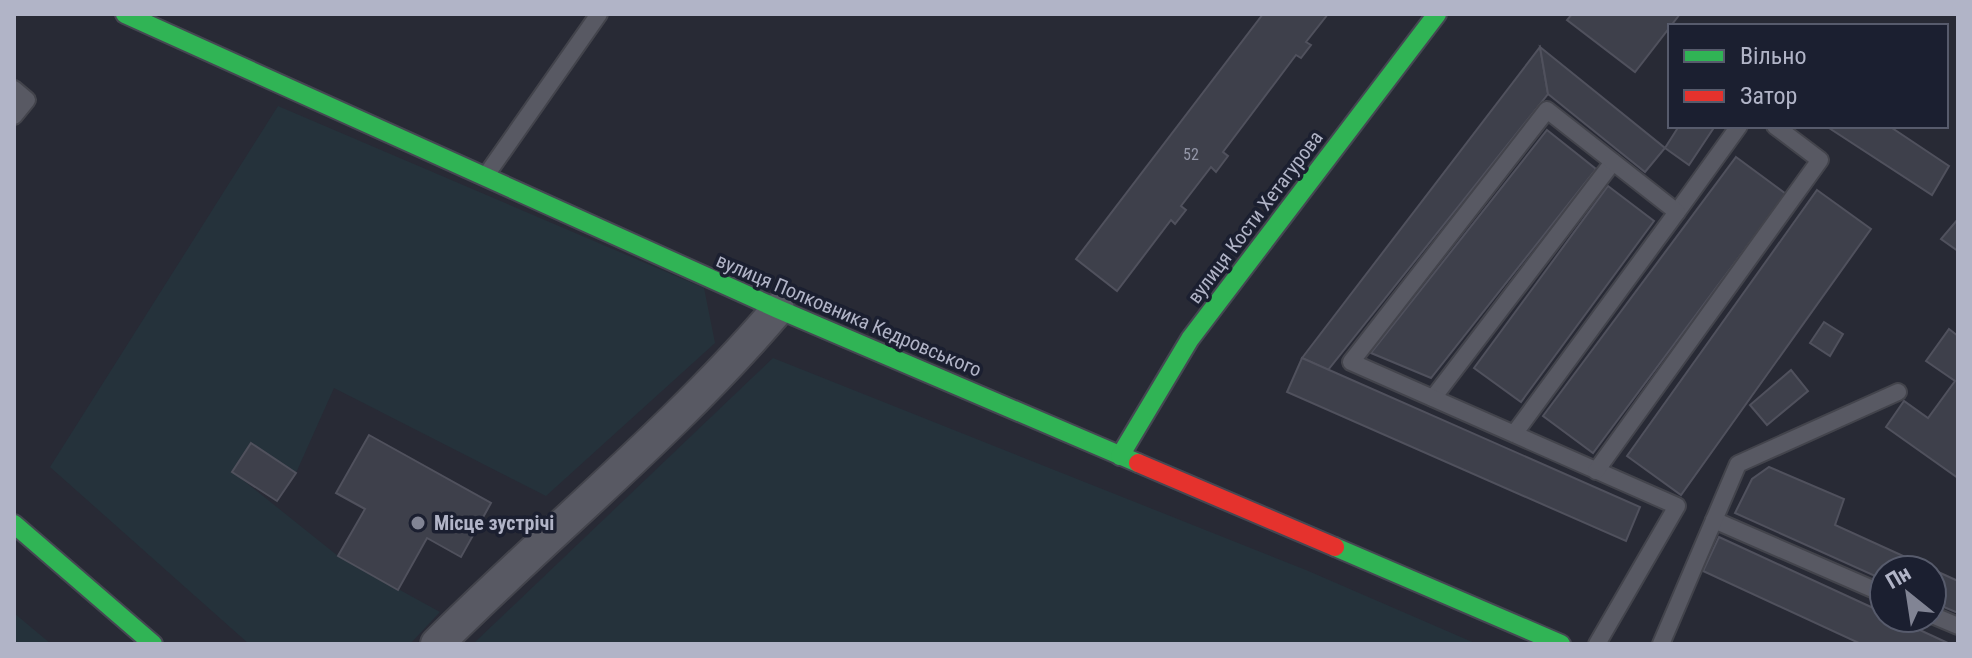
<svg xmlns="http://www.w3.org/2000/svg" width="1972" height="658" viewBox="0 0 1972 658" font-family="'Roboto Condensed',sans-serif">
	<style>
		.green { fill: #25323b }
		.building { fill: #3e404b; stroke: #50515d; stroke-width: 2 }
		.lines { fill: none; stroke-linecap: round; stroke-linejoin: round }
		.lane-casing { stroke: #43444c; stroke-width: 20 }
		.street-casing { stroke: #43444c; stroke-width: 36 }
		.fast-casing { stroke: #454752; stroke-width: 22 }
		.jam-casing { stroke: #454752; stroke-width: 22 }
		.lane { stroke: #585963; stroke-width: 16 }
		.street { stroke: #585963; stroke-width: 32 }
		.fast { stroke: #30b455; stroke-width: 18 }
		.jam { stroke: #e5322d; stroke-width: 18 }
		.poi-dot { fill: #818494; stroke: #1b1f30; stroke-width: 3 }
		.labels { text-anchor: middle; dominant-baseline: central; stroke-width: 7; stroke-linejoin: round; paint-order: stroke }
		.number-label { font-size: 16px; fill: #9497a8 }
		.street-label { font-size: 20px; fill: #b1b4c7; stroke: #1b1f30 }
		.poi-label { font-size: 20px; font-weight: bold; fill: #b1b4c7; stroke: #1b1f30; text-anchor: start }
	</style>
	<rect width="100%" height="100%" fill="#282a35"/>
	<g class="green">
		<polygon points="278,106 704,288 715,343 546,496 334,388 296,473 250,444 233,472 338,556 440,612 410,644 249,644 50,467"/>
		<polygon points="773,358 1306,570 1477,644 473,644"/>
		<polygon points="14,613 51,644 14,644"/>
	</g>
	<g class="building">
		<polygon points="1263,14 1328,14 1306,42 1311,45 1301,58 1296,55 1223,152 1228,156 1216,172 1211,167 1181,206 1186,210 1175,224 1171,220 1117,291 1076,259"/>
		<polygon points="1572,14 1680,14 1635,72 1567,20"/>
		<polygon points="1540,47 1548,94 1328,370 1302,358"/>
		<polygon points="1540,47 1665,148 1645,172 1548,94"/>
		<polygon points="1679,126 1715,126 1689,165 1665,148"/>
		<polygon points="1826,126 1889,126 1949,166 1932,195"/>
		<polygon points="1547,130 1596,169 1431,378 1371,353"/>
		<polygon points="1736,157 1786,194 1593,453 1543,416"/>
		<polygon points="1608,186 1654,221 1521,402 1474,368"/>
		<polygon points="1817,190 1871,229 1681,495 1627,456"/>
		<polygon points="1958,219 1958,251 1941,239"/>
		<polygon points="1824,322 1843,334 1830,356 1810,343"/>
		<polygon points="1949,329 1958,336 1958,478 1886,427 1904,401 1928,418 1955,381 1926,361"/>
		<polygon points="1302,358 1640,507 1626,541 1287,392"/>
		<polygon points="1791,370 1808,391 1767,425 1750,405"/>
		<polygon points="369,435 491,503 461,557 427,538 398,590 338,556 365,509 336,493"/>
		<polygon points="251,443 296,473 277,501 232,472"/>
		<polygon points="1769,467 1844,499 1835,525 1958,581 1958,613 1932,602 1932,570 1884,570 1884,580 1735,513 1752,479"/>
		<polygon points="1719,537 1884,613 1884,618 1894,618 1950,644 1861,644 1703,571"/>
	</g>
	<g class="lines">
		<defs>
			<g id="lane">
				<polyline points="14,89 27,100 14,116"/>
				<polyline points="487,174 599,14"/>
				<polyline points="1677,212 1739,126"/>
				<polyline points="1433,398 1613,162"/>
				<polyline points="1514,434 1677,212 1547,110 1351,362 1677,506 1597,644"/>
				<polyline points="1596,471 1820,160 1775,126"/>
				<polyline points="1714,520 1884,594"/>
				<polyline points="1932,615 1958,626"/>
				<polyline points="1661,644 1738,464 1898,392"/>
			</g>
			<path id="street" d="M437,644C549,532 675,430 778,309"/>
			<g id="fast">
				<polyline points="125,14 778,309 1138,463"/>
				<polyline points="1120,456 1190,339 1437,14"/>
				<polyline points="14,524 153,644"/>
				<polyline points="1335,547 1561,644"/>
			</g>
			<polyline id="jam" points="1138,463 1335,547"/>
		</defs>
		<use href="#lane" class="lane-casing"/>
		<use href="#street" class="street-casing"/>
		<use href="#fast" class="fast-casing"/>
		<use href="#jam" class="jam-casing"/>
		<use href="#lane" class="lane"/>
		<use href="#street" class="street"/>
		<use href="#fast" class="fast"/>
		<use href="#jam" class="jam"/>
	</g>
	<circle class="poi-dot" cx="418" cy="523" r="8"/>
	<g class="labels">
		<g class="number-label">
			<text x="1191" y="154">52</text>
		</g>
		<g class="street-label">
			<text transform="translate(1255 217) rotate(-53)">вулиця Кости Хетагурова</text>
			<text transform="translate(849 315) rotate(23)">вулиця Полковника Кедровського</text>
		</g>
		<g class="poi-label">
			<text x="434" y="523">Місце зустрічі</text>
		</g>
	</g>
	<rect width="1972" height="658" fill="none" stroke="#b1b4c7" stroke-width="32"/>
	<rect x="1668" y="24" width="280" height="104" fill="#1b1f30" stroke="#575b6c" stroke-width="2"/>
	<rect x="1684" y="50" width="40" height="12" fill="#30b455" stroke="#575b6c" stroke-width="2"/>
	<text x="1740" y="64" font-size="24" fill="#b1b4c7">Вільно</text>
	<rect x="1684" y="90" width="40" height="12" fill="#e5322d" stroke="#575b6c" stroke-width="2"/>
	<text x="1740" y="104" font-size="24" fill="#b1b4c7">Затор</text>
	<g transform="translate(1908 594) rotate(330)"><circle r="38" fill="#1b1f30" stroke="#575b6c" stroke-width="2"/>
	<path d="M0-6L14 30L0 20L-14 30Z" fill="#818494"/>
	<text y="-12" font-size="22" font-weight="bold" text-anchor="middle" fill="#b1b4c7">Пн</text>
	</g>
</svg>
